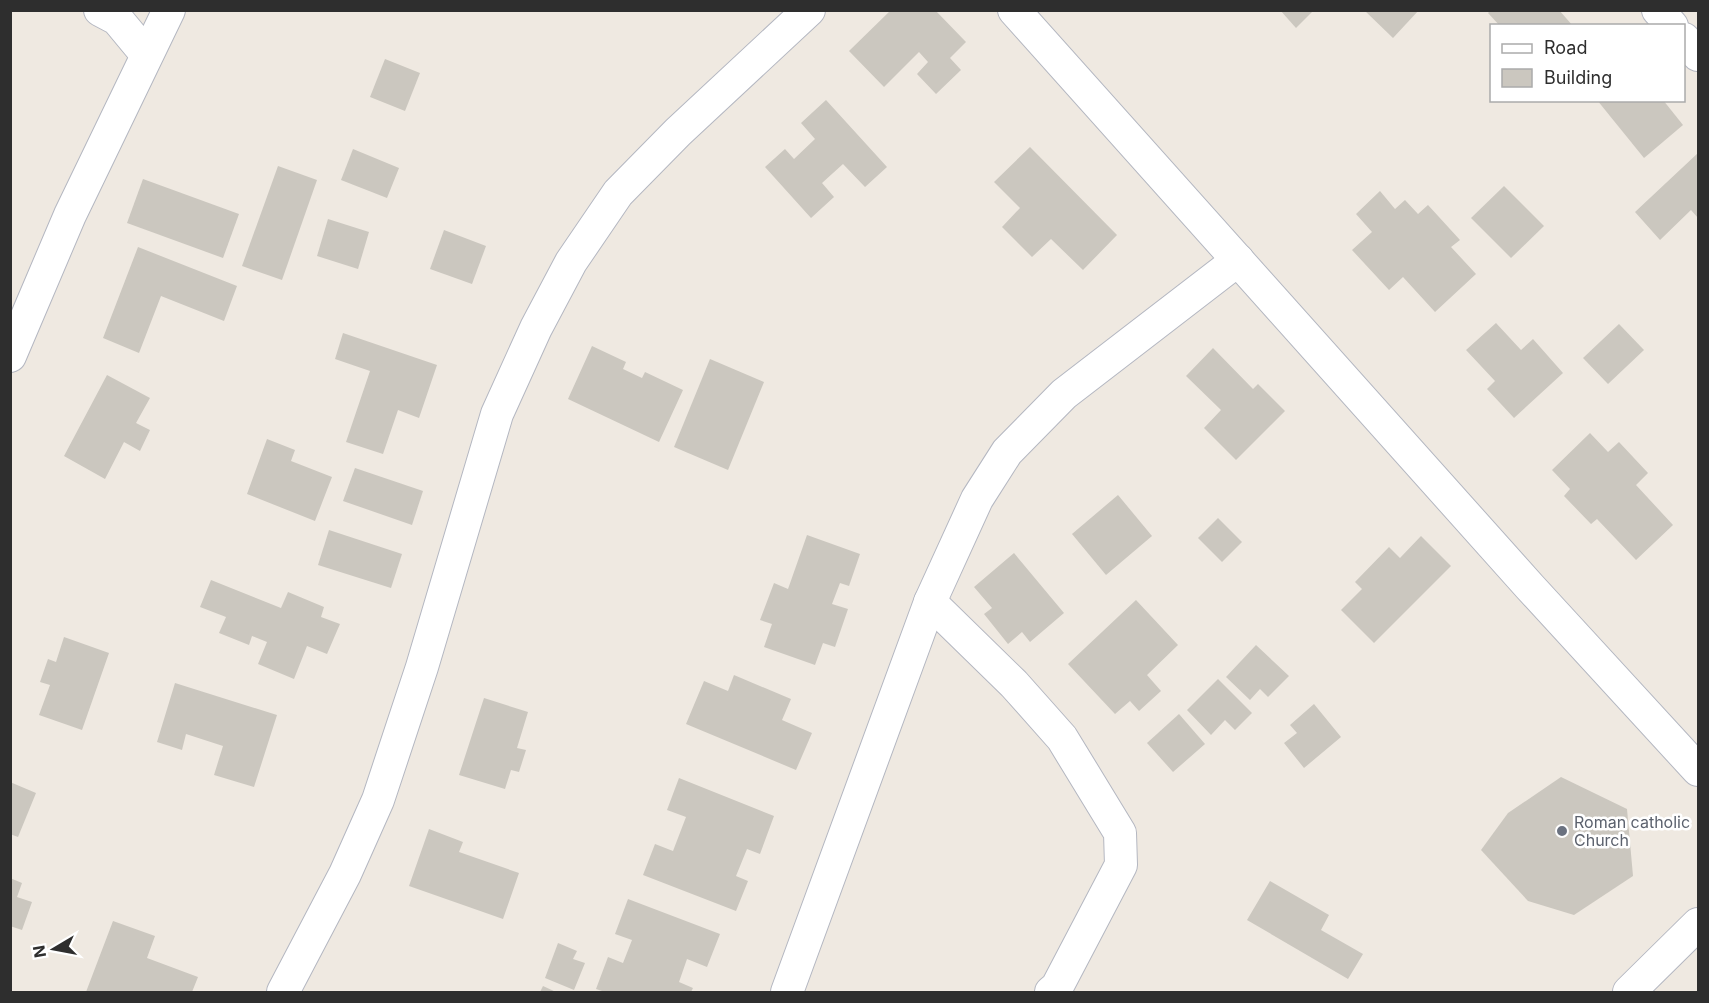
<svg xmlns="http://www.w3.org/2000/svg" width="1709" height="1003" viewBox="0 0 1709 1003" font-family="Inter,sans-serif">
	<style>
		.building { fill: #cbc7bf }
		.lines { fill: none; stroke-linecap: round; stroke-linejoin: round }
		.minor-casing { stroke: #b4b7c1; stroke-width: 34 }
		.minor { stroke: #fff; stroke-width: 32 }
		.worship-dot { fill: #6b7280; stroke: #fff; stroke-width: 2 }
		.labels { text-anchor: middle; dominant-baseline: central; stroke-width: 5; stroke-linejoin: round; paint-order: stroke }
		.worship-label { font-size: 16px; fill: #5b616d; stroke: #fff; text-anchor: start }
	</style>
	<rect width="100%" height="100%" fill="#efe9e1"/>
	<g class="building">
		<polygon points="891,10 935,10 966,42 950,58 961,70 936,94 917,74 928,62 919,52 884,87 849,51"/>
		<polygon points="1280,10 1314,10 1296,28"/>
		<polygon points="1364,10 1419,10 1393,38"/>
		<polygon points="1491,10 1559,10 1573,26 1500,26 1488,13"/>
		<polygon points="385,59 420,73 405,111 370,97"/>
		<polygon points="826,100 887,167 865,187 843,164 822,183 834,197 811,218 765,167 785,149 794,159 815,139 801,123"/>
		<polygon points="1597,100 1663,100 1683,125 1644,158"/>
		<polygon points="1030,147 1117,235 1083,270 1051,239 1032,257 1002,227 1020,208 994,182"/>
		<polygon points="353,149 399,168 387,198 341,180"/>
		<polygon points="1698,153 1698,218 1691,210 1660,240 1635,212"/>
		<polygon points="278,166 317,180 282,280 242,266"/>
		<polygon points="143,179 239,214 223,258 127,223"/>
		<polygon points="1504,186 1544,226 1511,258 1471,218"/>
		<polygon points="1380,191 1395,209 1405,200 1418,214 1428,205 1460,240 1451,247 1476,274 1435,312 1403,277 1389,290 1352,250 1372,232 1356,214"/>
		<polygon points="328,219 369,232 358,269 317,256"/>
		<polygon points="444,230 486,246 472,284 430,269"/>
		<polygon points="138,247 237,286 224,321 161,296 139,353 103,338"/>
		<polygon points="1496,323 1521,350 1533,339 1563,373 1514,418 1487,389 1495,381 1466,350"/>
		<polygon points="1619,324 1644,350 1608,384 1583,358"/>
		<polygon points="343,333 437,365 419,418 398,410 383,454 346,442 370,371 335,359"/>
		<polygon points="592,346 626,362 623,369 642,378 645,372 683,390 659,442 568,399"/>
		<polygon points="1213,348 1253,389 1258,384 1285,411 1236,460 1204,428 1221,410 1186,376"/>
		<polygon points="710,359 764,382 728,470 674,447"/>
		<polygon points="107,375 150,398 136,423 150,430 140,451 124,442 105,479 64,456"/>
		<polygon points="1590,433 1608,452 1619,442 1648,473 1636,485 1673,525 1636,560 1597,519 1591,524 1564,496 1570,489 1552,470"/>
		<polygon points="267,439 295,450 291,461 332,477 315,521 247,494"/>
		<polygon points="355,468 423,491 412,525 343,501"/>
		<polygon points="1118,495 1152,536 1106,575 1072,534"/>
		<polygon points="1218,518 1242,542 1222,562 1198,538"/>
		<polygon points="329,530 402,554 391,588 318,565"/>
		<polygon points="807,535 860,554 849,586 840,583 832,604 848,609 835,647 823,643 815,665 764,647 772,624 760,620 774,583 788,589"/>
		<polygon points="1421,536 1451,566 1374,643 1341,610 1362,589 1355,582 1389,547 1400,558"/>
		<polygon points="1014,553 1064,613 1030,642 1022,632 1008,644 984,614 992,608 974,587"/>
		<polygon points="211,580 281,608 288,592 324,607 321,617 340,624 327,654 307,646 294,679 258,664 267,642 252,636 249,645 219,633 226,617 200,607"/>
		<polygon points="1136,600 1178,645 1147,675 1161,691 1139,711 1130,701 1115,714 1068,664"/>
		<polygon points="64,637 109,653 82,730 39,715 50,685 40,682 48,659 56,662"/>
		<polygon points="1256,645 1289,676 1268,697 1260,689 1250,700 1226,677"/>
		<polygon points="734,675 791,699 782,720 812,733 796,770 686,724 704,681 728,691"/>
		<polygon points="1218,679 1252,713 1235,730 1225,720 1211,735 1187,710"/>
		<polygon points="175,683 277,715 254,787 214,775 223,746 186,734 182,750 157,742"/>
		<polygon points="484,698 528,712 517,748 526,750 519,772 511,770 505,789 459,775"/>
		<polygon points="1314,704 1341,737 1304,768 1284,743 1297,733 1290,725"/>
		<polygon points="1179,714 1205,744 1173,772 1147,743"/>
		<polygon points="1561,777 1627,809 1633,876 1574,915 1528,901 1481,850 1508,813"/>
		<polygon points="679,778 774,816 760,854 747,849 736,876 748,881 736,911 643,875 655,844 673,851 686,817 667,810"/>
		<polygon points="10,782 36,793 18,837 10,834"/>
		<polygon points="429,829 463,842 459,852 519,873 503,919 409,886"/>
		<polygon points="10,878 22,883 17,897 32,902 22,930 10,926"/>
		<polygon points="1270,881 1329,915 1321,930 1363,954 1348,979 1247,920"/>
		<polygon points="628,899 720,934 707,967 687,959 679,982 693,988 691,992 605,992 596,989 608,957 623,963 632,940 615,934"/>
		<polygon points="113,921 155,936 147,958 198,977 192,992 86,992"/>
		<polygon points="558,943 577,951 573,959 585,963 574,990 545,978"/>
		<polygon points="543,986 556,992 540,992"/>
	</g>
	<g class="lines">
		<defs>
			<g id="minor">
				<polyline points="100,10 117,19 146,54"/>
				<polyline points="1014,10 1530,587 1698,770"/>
				<polyline points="1658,10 1672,26"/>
				<polyline points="1684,39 1698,55"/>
				<polyline points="10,356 70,215 169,10"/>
				<polyline points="930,602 1014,684 1062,738 1120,833 1121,865 1057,987 1051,992"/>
				<polyline points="283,992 345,874 378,800 422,667 497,414 536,328 571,262 618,193 678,132 809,10"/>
				<polyline points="787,992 930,602 977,499 1007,452 1064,394 1238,260"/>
				<polyline points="1629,992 1698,924"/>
			</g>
		</defs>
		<use href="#minor" class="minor-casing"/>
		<use href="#minor" class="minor"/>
	</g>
	<circle class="worship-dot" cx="1562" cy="831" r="6"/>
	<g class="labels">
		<g class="worship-label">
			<text x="1574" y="822">Roman catholic<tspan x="1574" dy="18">Church</tspan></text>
		</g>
	</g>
	<rect width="1709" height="1003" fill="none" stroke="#2e2e2e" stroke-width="24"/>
	<rect x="1490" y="24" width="195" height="78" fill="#ffffff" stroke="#ababab" stroke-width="1.5"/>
	<rect x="1502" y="44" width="30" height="9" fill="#ffffff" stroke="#ababab" stroke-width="1.5"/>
	<text x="1544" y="54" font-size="18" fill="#2e2e2e">Road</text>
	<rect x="1502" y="69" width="30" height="18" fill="#cbc7bf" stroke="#ababab" stroke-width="1.5"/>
	<text x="1544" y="84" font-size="18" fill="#2e2e2e">Building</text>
	<g transform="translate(54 949) rotate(260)" stroke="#ffffff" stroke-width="4.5" paint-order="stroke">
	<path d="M0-4.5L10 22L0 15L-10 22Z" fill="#2e2e2e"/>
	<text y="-9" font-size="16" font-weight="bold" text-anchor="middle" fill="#2e2e2e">N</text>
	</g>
</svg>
